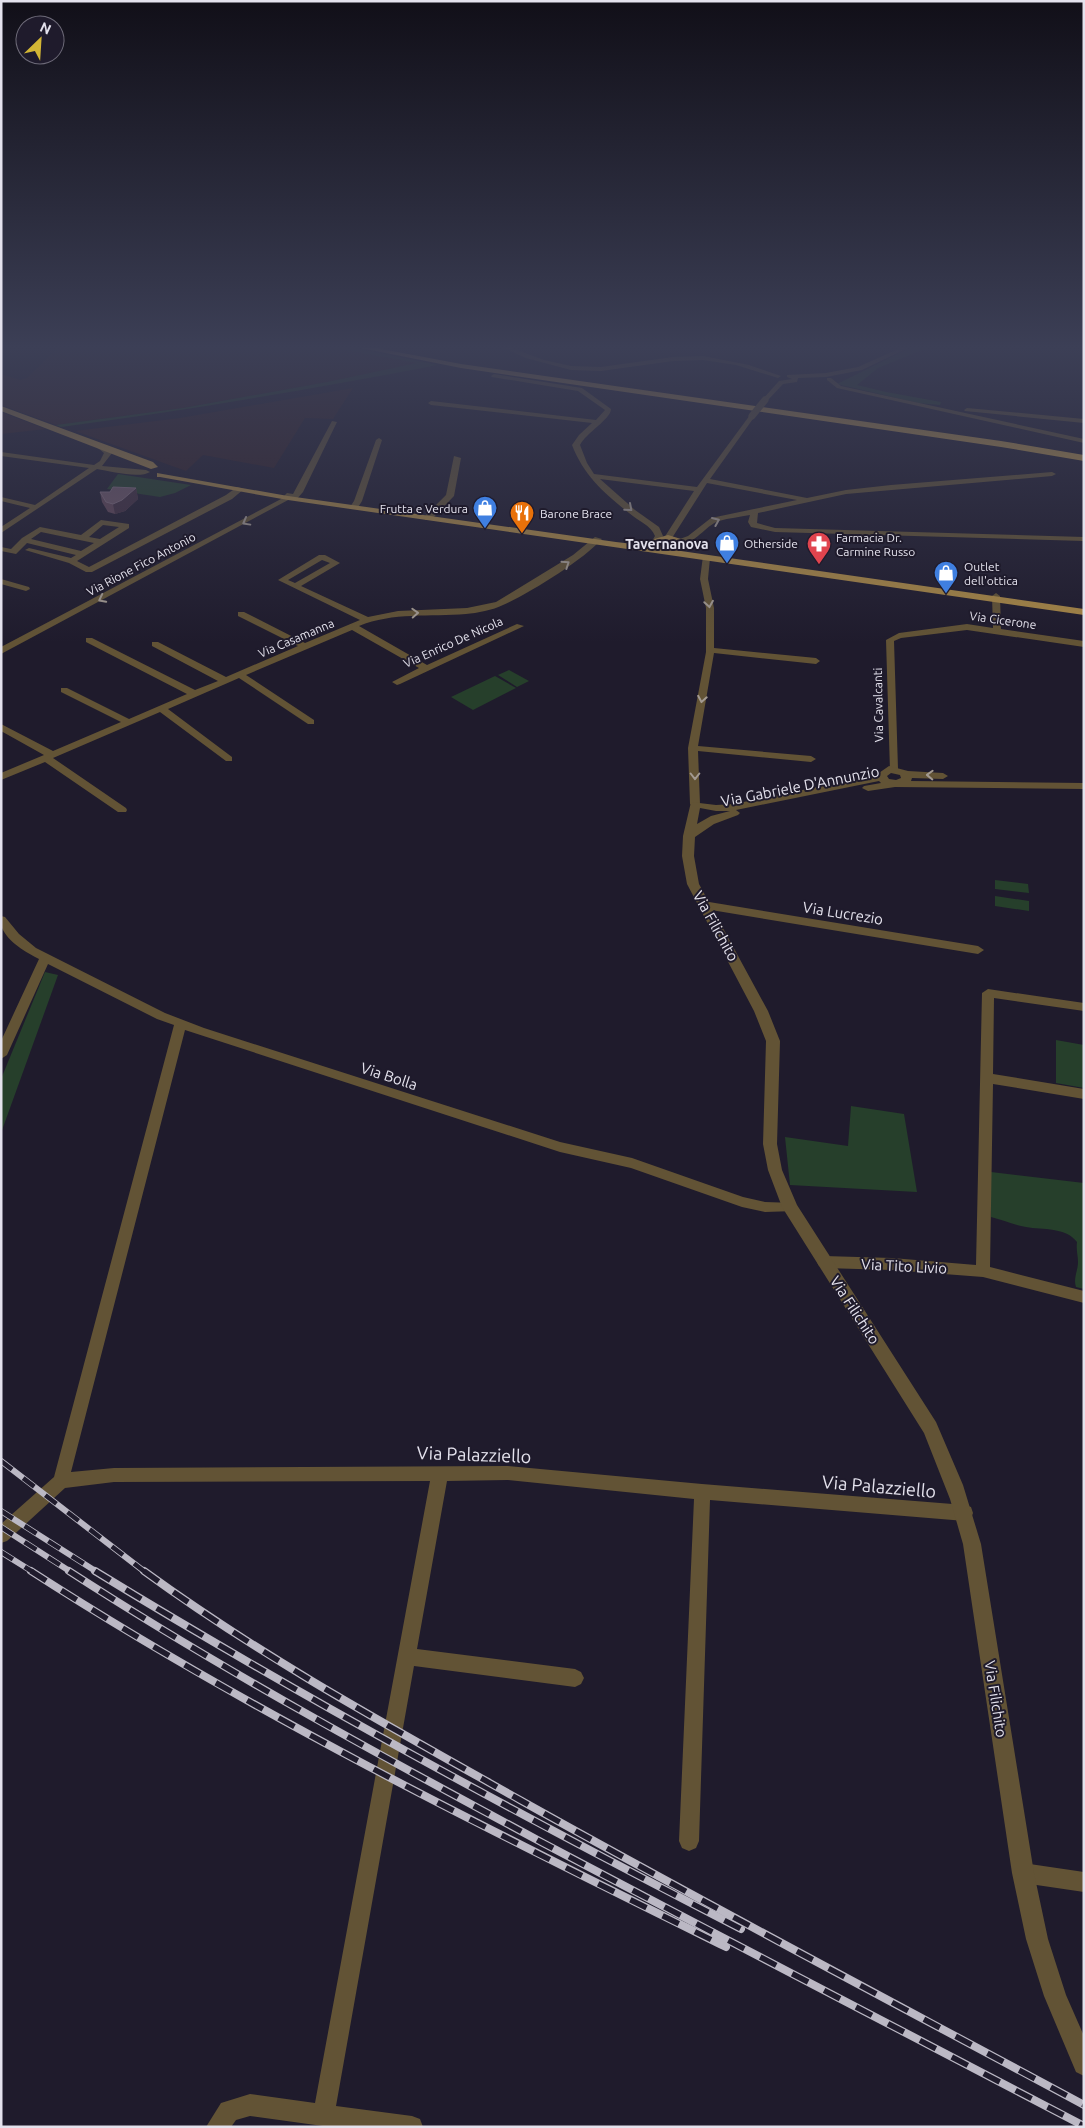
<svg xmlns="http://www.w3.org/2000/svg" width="1085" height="2128" viewBox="0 0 1085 2128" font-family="Ubuntu,sans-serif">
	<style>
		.commercial { fill: #311f26 }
		.green { fill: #263f2b }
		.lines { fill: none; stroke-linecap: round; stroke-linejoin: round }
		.minor { fill: #625335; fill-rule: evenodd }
		.tertiary { fill: #625335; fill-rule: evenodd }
		.primary { fill: #a78645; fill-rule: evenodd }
		.motorway { fill: #c29b4b; fill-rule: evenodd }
		.rail-far1-casing { stroke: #bbb8c4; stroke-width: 6 }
		.rail-casing { stroke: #bbb8c4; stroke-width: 8 }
		.rail-far1 { stroke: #1f1b2c; stroke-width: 4.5; stroke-dasharray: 14; stroke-linecap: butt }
		.rail { stroke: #1f1b2c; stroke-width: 5.5; stroke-dasharray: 18; stroke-linecap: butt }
		.minor-bridge { stroke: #625335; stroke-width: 7 }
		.wall { fill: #614656 }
		.shaded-wall { fill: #412e3f }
		.building { fill: #6f5767; stroke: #816c7c }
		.oneway { stroke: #a39a91 }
		.labels { text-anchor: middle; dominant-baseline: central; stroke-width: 4; stroke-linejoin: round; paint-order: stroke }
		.far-poi-label { font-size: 12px; fill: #e4e2ed; stroke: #1f1b2c; text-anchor: start }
		.far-street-label { font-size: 12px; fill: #e4e2ed; stroke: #1f1b2c }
		.far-neighbourhood-label { font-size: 14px; font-weight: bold; fill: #e4e2ed; stroke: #1f1b2c }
		.street-label { font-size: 15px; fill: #e4e2ed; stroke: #1f1b2c }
		.near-street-label { font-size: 18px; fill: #e4e2ed; stroke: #1f1b2c }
	</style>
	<rect width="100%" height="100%" fill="#1f1b2c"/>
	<g class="commercial">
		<polygon points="61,345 318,345 419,363 327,382 183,408 56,425 1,405 1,374 20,380 27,378"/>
		<polygon points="353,388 333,419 305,418 274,468 203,455 186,471 75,431 180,418"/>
		<polygon points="1,412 46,429 1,434"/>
	</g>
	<g class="green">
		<path d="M318,345H340L438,365C313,389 188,410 61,427L56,425L183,408L327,382L417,363Z"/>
		<polygon points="916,345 934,345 878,368 857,385 886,392 941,402 940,405 918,403 837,384"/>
		<polygon points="118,474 191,485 175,493 160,497 107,489"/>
		<polygon points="509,670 529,681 517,687 498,675"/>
		<polygon points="495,676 516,688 473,710 451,697"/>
		<polygon points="995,880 1028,884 1029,893 995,889"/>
		<polygon points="995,896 1029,901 1029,911 995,906"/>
		<polygon points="45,972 58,975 1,1133 1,1079"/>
		<polygon points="1056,1040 1084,1045 1084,1088 1056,1083"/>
		<polygon points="851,1106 904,1114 917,1192 790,1185 785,1137 848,1146"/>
		<path d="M991,1172L1084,1183V1289L1076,1287C1073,1278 1078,1271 1078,1262C1078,1255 1076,1251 1077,1242C1066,1227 1043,1230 1026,1227C1014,1225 1003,1220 991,1217Z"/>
	</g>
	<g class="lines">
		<g class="minor">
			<polygon points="497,345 504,345 544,360 571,366 601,367 673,357 703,356 749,365 781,376 778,378 736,365 703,360 673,361 601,371 571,370 526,358"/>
			<polygon points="907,345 914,345 862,370 826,377 798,378 797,382 783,384 767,401 762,400 779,381 792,379 787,377 787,375 826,373 858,367"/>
			<path d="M494,374L582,388L611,409C611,419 586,433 580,445L587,463L594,474L697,487L750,415L752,414L755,416L710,479L807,498L846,490L891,485L1052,472L1056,474L1052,476L846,494L758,513L757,523L775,528L1084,537V541L775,532L751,527L748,522L750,515C740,517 729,518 719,521C704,526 695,546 677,544V540L688,536L711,518L797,500L707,483L672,538L668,540L664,538L694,491L600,479L635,510L659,527L663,536L659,543H653L652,541L655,536C651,525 638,521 629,513C604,493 584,476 572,445L579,435L592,423L431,405L428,403L431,401L596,420L605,410L578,391L492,377L491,376Z"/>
			<polygon points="827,378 831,378 841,386 1084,439 1084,443 837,388 827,380"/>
			<polygon points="967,408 1084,419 1084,423 965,411 964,410"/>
			<polygon points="332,421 337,422 303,492 296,500 290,499 1,654 1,647 281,499 287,493 293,494"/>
			<polygon points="379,438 382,440 362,501 357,509 351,509 350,507 354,501 376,440"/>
			<path d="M95,441L112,453L102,466L146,470L150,472C139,479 110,471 97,469L1,533V527L30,508L1,501V497L35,505L89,468L1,456V452L94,465L100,461L104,453L93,444L91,443Z"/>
			<polygon points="454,456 461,458 454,496 431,520 425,520 425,516 446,495"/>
			<path d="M237,487L244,489L232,499L92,572H86L69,563L25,550L29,548L71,558L76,555L27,543L16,554L1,551V547L11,549L22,538L40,527L81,535L101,520L129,524V528L77,561L89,567L226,495ZM103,525L119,527L100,539L89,537ZM41,532L94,543L81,551L31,539Z"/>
			<path d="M595,537L602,539C583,560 530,593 503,605C493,610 477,613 466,614C430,617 393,612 359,626L427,665L517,624L524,626L400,684L397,685L392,682L419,668L352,630L246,675L314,720V724H308L239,678L168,709L232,757V761H226L160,712L53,758L126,808L127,810L126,812H118L45,762L1,780V773L44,755L1,731V724L53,751L121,722L61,692V688H67L129,719L187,694L86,642V638H92L195,690L218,681L152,646V642H158L226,677L298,646L238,616V612H244L305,643L360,620L278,580L319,555H325L340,563L301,586L368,617L398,611L467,608L496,602L573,555ZM322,560L330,563L295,583L288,580Z"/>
			<polygon points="703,556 710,558 708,579 714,608 714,648 816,658 820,661 816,664 714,653 698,746 811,756 816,759 811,762 698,751 700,804 695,807 690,804 688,748 706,652 706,608 700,579"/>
			<polygon points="1,579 29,587 30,589 26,591 1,584"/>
			<polygon points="996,593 1000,596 1001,629 1084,641 1084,647 967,630 901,638 894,641 898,769 893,772 890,771 886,640 899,633 967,624 993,628 992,596"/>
			<polygon points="703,901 978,946 984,950 978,954 699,908 697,905"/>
			<path d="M1,916L5,917L19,934L36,948L165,1013L204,1028L560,1142L632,1158L743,1197L765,1202L795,1203L797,1207L795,1211L765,1212L742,1207L631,1168L560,1152L185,1030L71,1472L114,1468L508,1466L702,1484L965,1505L971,1507L973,1513L971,1519L965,1521L710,1500L699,1841L696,1848L689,1851L682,1848L679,1841L694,1499L508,1480L447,1481L417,1649L575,1669L581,1672L584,1678L581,1684L575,1687L414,1666L336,2106L412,2116L420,2119L423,2127H330L250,2116L236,2120L231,2127H206L221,2103L250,2094L315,2103L430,1481L114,1482L65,1488L7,1541L1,1543V1524L54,1477L174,1025L157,1019L48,964L7,1055L1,1059V1041L39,959C27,953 8,942 2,928C0,925 1,920 1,916Z"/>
			<polygon points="988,989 1084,1003 1084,1011 994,998 993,1074 1084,1089 1084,1099 993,1084 990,1267 1084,1291 1084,1303 983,1277 892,1270 824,1268 819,1266 817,1262 819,1258 824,1256 892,1258 976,1265 982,993"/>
			<polygon points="1023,1863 1084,1872 1084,1892 1023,1883 1016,1880 1013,1873 1016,1866"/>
		</g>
		<path class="tertiary" d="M889,766L908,771L943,773L948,776L943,779L912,778L911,781L1084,783V789L895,787L868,791L862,788L864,786L881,783L879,781L736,810L740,813L738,815L714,824L695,837L694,856L699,884L768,1011L780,1041L777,1144L782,1170L797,1205L936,1422L963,1485L981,1544L1034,1873L1048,1939L1066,1995L1084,2036V2076L1076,2072L1044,1996L1026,1939L1012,1873L963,1544L950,1499L924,1433L782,1207L768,1170L763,1144L766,1041L754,1011L687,884L682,856L683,836L691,802L716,805L734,804L876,775ZM891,773L900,775L901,778L896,780L889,779L887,776ZM700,808L716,811H730L711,816L697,824Z"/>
		<g class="primary">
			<polygon points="1,406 153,462 158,467 151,469 1,411"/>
			<path d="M157,473L288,496L616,542L650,546L651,540L668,535L681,539L685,547L681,551L1084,609V615L288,500L160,477H157ZM668,541L675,543L676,546L667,548L658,545Z"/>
		</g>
		<polygon class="motorway" points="346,345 360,345 461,364 1001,441 1084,455 1084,461 1001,447 461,368"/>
		<defs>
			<g id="rail-far1">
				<polyline points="1,1461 145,1572"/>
				<polyline points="1,1511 97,1572"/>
				<polyline points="1,1527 71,1572"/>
				<polyline points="1,1552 33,1572"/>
			</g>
			<g id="rail">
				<path d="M31,1571C253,1714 489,1830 726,1947"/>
				<path d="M69,1571C222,1670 383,1757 543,1843C723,1938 904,2032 1084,2126"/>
				<path d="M95,1571C306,1700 522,1816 741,1929"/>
				<path d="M144,1571C262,1657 392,1728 520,1800C706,1904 896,2004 1084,2105"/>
			</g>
		</defs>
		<use href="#rail-far1" class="rail-far1-casing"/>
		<use href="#rail" class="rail-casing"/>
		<use href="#rail-far1" class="rail-far1"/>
		<use href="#rail" class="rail"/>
		<polyline class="minor-bridge" points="752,416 765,400"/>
	</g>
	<polygon class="wall" points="136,488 138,499 125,511 115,514 108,512 102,502 100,492 110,492"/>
	<polygon class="shaded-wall" points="136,488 138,499 125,511 115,514 113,504"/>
	<polygon class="building" points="113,487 136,488 122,500 113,504 106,502 100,492 110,492"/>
	<defs><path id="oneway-chevron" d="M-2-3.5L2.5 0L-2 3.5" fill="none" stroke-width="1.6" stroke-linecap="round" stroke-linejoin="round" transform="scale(1.25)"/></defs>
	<g class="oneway">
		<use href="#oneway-chevron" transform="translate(629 508) rotate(41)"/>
		<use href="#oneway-chevron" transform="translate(716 521) rotate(-23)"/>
		<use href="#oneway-chevron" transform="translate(246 522) rotate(151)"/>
		<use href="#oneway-chevron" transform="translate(566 564) rotate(-34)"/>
		<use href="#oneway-chevron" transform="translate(102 599) rotate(153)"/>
		<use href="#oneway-chevron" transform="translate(709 604) rotate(81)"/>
		<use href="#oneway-chevron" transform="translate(415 613) rotate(-3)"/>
		<use href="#oneway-chevron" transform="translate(702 699) rotate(100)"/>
		<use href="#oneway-chevron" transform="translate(930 775) rotate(-178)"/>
		<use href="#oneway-chevron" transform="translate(695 776) rotate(90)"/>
	</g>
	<linearGradient id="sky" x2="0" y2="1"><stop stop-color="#110f18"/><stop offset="0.54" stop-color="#3c3f56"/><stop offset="1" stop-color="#3c3f56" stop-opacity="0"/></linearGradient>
	<rect width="1085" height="643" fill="url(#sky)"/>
	<defs>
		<symbol id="shop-pin" viewBox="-11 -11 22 30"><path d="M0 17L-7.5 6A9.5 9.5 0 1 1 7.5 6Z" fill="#3f7fe0" stroke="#1f1b2c"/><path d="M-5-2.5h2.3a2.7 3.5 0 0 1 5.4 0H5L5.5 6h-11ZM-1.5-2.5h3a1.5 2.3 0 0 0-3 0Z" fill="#fff"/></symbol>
		<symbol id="restaurant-pin" viewBox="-11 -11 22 30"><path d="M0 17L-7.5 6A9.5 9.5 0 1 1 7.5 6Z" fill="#e8710a" stroke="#1f1b2c"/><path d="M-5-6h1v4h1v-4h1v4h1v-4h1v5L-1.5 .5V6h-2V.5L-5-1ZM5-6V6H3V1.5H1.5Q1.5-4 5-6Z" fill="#fff"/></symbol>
		<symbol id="pharmacy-pin" viewBox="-11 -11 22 30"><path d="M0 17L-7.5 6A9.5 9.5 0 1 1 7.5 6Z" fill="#e0444e" stroke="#1f1b2c"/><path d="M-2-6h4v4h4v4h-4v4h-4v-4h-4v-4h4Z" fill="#fff"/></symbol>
	</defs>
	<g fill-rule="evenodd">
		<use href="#shop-pin" x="471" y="494" width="28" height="38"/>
		<use href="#restaurant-pin" x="508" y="499" width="28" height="38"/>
		<use href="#shop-pin" x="713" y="529" width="28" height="38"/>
		<use href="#pharmacy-pin" x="805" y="530" width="28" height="38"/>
		<use href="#shop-pin" x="932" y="559" width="28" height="38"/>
	</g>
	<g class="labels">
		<g class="far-poi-label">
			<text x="468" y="508" text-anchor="end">Frutta e Verdura</text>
			<text x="540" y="513">Barone Brace</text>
			<text x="836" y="537">Farmacia Dr.<tspan x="836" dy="14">Carmine Russo</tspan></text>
			<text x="744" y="543">Otherside</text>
			<text x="964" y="566">Outlet<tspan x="964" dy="14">dell'ottica</tspan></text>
		</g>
		<g class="far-street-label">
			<text transform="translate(141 564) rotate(-28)">Via Rione Fico Antonio</text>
			<text transform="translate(1003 620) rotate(8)">Via Cicerone</text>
			<text transform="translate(296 638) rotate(-23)">Via Casamanna</text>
			<text transform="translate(453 642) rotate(-24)">Via Enrico De Nicola</text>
			<text transform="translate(878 705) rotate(-91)">Via Cavalcanti</text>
		</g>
		<g class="far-neighbourhood-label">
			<text x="667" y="544">Tavernanova</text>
		</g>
		<g class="street-label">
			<text transform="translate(800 786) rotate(-11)">Via Gabriele D'Annunzio</text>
			<text transform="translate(843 913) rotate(9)">Via Lucrezio</text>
			<text transform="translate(716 926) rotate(61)">Via Filichito</text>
			<text transform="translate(389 1076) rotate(18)">Via Bolla</text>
			<text transform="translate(904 1266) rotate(3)">Via Tito Livio</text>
			<text transform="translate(855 1310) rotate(57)">Via Filichito</text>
			<text transform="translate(996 1699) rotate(81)">Via Filichito</text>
		</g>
		<g class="near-street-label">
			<text transform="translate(474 1454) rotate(2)">Via Palazziello</text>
			<text transform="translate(879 1486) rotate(5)">Via Palazziello</text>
		</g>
	</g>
	<rect width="1085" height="2128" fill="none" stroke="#e4e2ed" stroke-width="5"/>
	<g transform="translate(40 40) rotate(25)"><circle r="24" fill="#1f1b2c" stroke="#6e6b79"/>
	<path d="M0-4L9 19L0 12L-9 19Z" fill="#d3b635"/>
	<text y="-8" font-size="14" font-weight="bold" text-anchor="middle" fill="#e4e2ed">N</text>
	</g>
</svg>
